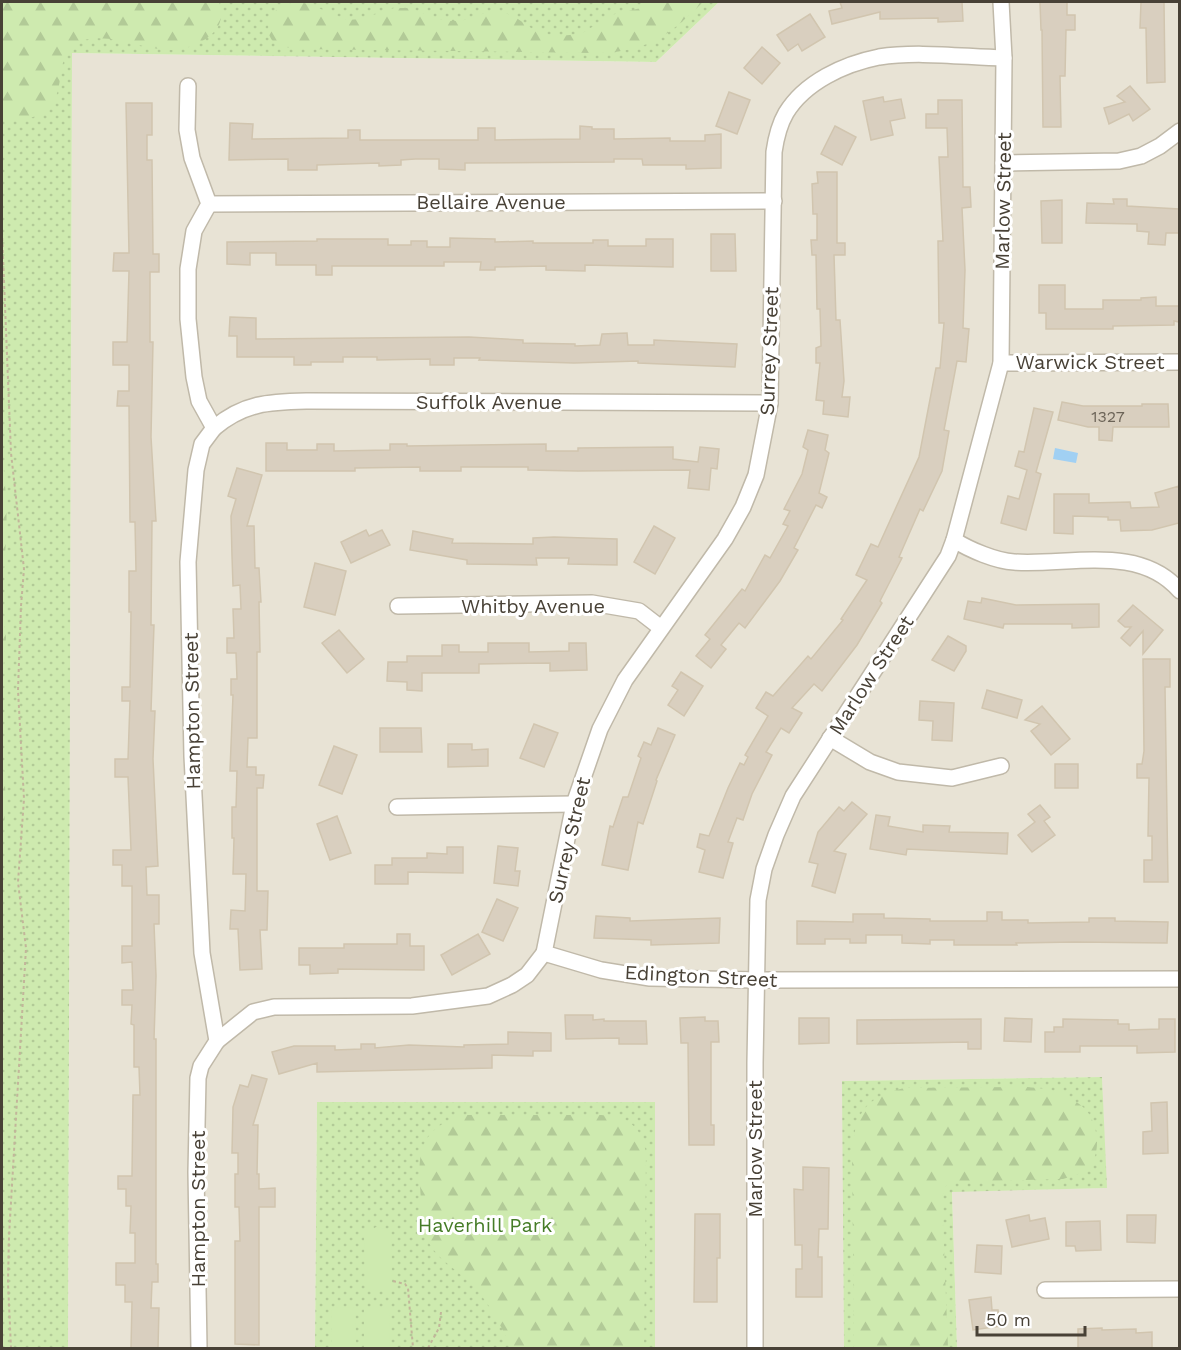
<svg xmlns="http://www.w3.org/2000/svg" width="1181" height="1350" viewBox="0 0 1181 1350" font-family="'Work Sans',sans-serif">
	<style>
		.residential { fill: #e8e3d5 }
		.grass { fill: url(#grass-dots) }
		.forest { fill: url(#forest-firs) }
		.garden { fill: #ceeaaf }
		.water { fill: #a1d0f3 }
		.building { fill: #d9cfbf; stroke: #d1c5af; stroke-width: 1.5 }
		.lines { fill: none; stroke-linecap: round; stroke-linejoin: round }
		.minor-casing { stroke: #c0b9a9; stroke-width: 18 }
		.path { stroke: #c2b59a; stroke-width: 2; stroke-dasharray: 3 3; stroke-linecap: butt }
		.minor { stroke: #fff; stroke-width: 15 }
		.labels { text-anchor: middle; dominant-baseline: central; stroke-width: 6; stroke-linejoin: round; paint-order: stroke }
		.number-label { font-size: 16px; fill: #6c6458 }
		.street-label { font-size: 20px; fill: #484136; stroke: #fff }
		.park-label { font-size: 20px; fill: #457c27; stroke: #fff }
	</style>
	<defs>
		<pattern id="grass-dots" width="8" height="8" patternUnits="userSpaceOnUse" patternTransform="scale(1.5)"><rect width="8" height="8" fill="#ceeaaf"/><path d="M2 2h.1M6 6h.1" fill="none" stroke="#b2ca97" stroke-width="1.8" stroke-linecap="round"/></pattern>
		<pattern id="forest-firs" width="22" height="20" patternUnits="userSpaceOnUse" patternTransform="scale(1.5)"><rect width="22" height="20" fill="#ceeaaf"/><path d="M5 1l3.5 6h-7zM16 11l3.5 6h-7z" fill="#b2ca97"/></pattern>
	</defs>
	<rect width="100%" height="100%" fill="#f4f0e7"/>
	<polygon class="residential" points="719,2 1179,2 1179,1348 957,1348 952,1191 1106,1188 1102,1077 843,1081 844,1348 655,1348 655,1102 317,1102 315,1348 68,1348 72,53 656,62"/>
	<g class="grass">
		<polygon points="2,2 719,2 656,62 72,53 68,1348 2,1348"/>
		<polygon points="1102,1077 1107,1188 952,1192 957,1348 844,1348 842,1081"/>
		<polygon points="317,1102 655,1102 655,1348 315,1348"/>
	</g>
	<g class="forest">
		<path d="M2,2H219C223,14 222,25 212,34C170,70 132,33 89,39C43,46 78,105 33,117C23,120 12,120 2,120Z"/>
		<path d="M298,2L309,4L347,20L361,19L394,8H410L437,19L450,21H461L488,12H503L515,17L534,30L545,34L558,36L581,34L611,15L641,8L651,2H703C667,38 644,53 592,53L302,49C294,48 285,48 278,45C263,37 267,16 279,8C284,4 291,3 298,2Z"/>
		<path d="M2,454C7,495 9,536 2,577Z"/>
		<polygon points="2,606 6,638 2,680"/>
		<path d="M2,763C8,790 5,815 2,843Z"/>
		<path d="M1027,1087C1051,1089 1065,1092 1083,1107C1097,1119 1102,1149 1091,1164C1085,1173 1074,1176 1063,1179L951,1182L945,1187L942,1198L948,1348H854L852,1154C855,1113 864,1098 904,1088Z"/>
		<path d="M462,1115H601C629,1117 640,1125 646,1152L644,1348H512C500,1325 489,1301 470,1283C456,1269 437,1259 428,1241C421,1229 421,1213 421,1200C418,1158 415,1131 462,1115Z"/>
	</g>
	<g class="garden">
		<polygon points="376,1227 387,1229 391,1233 392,1285 389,1289 383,1289 381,1291 369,1289 365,1285 364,1234 365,1231 373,1229"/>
		<polygon points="355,1307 356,1348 332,1348 331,1308"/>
		<polygon points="364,1307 389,1307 390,1348 364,1348"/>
	</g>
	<polygon class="water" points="1055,448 1078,453 1076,463 1053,459"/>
	<g class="building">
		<polygon points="840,2 962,2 963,21 938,22 938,18 880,19 880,12 832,24 829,11 842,8"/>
		<polygon points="1040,2 1067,2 1067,15 1075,15 1075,30 1066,30 1065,76 1060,76 1061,127 1043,127 1042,30 1041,30"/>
		<polygon points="1141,2 1164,2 1165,82 1147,83 1146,28 1140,28"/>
		<polygon points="810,14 825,37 802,51 798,44 788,51 777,35"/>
		<polygon points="762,47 780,63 762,84 744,68"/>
		<polygon points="1130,86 1150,109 1133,121 1129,114 1109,124 1104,108 1125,102 1117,96"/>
		<polygon points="729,92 750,100 737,134 716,126"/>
		<polygon points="883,97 884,102 901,99 905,118 890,121 893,135 871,140 863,101"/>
		<polygon points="938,100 962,100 963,187 970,187 971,207 962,208 965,270 963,328 969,329 966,362 957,361 944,430 949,431 942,471 923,511 920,509 899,557 902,558 880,601 882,603 857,645 822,691 814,684 792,708 802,713 789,733 781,728 766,752 772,755 752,794 743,820 737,818 728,842 733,843 723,878 699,872 705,850 697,847 700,834 709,836 728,788 740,763 744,765 748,757 745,755 768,716 756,708 766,692 773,696 808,656 811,659 843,620 841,619 867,580 856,575 871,544 878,547 919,457 936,368 940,368 944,323 939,323 938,241 943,241 939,157 948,157 947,128 926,128 926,114 938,114"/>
		<polygon points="126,103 152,103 152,135 147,135 147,160 152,160 153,254 159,254 159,272 150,272 150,342 153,342 151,437 156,521 152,521 151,625 154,625 151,711 155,711 153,759 158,866 146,867 147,895 159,895 159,924 154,924 156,976 154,1039 156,1039 156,1264 158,1264 158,1282 152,1282 151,1308 159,1308 158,1348 131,1348 132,1302 125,1302 125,1285 116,1285 116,1263 135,1263 135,1233 130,1233 131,1206 126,1206 126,1189 118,1189 118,1176 132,1176 133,1095 140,1095 139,1067 134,1067 134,1025 131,1024 132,1005 122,1005 122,990 133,990 132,962 122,963 122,946 132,946 132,886 122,886 122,865 113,865 113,850 131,850 128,777 115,777 115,759 128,759 130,701 122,701 122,687 130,687 131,612 129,612 129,571 136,571 135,522 130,522 129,406 117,406 118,391 129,391 129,365 113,365 113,342 127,342 129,271 113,271 114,253 129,253"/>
		<polygon points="230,123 253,124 252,139 348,138 348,130 360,130 360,140 478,140 478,128 495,128 495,140 580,139 580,126 592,127 592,129 614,129 614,139 670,138 670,141 705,141 705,135 721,134 721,168 686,169 686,165 643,165 642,159 614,159 614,162 465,163 465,170 439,169 439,159 415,159 401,160 401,165 379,166 379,163 317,165 317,170 288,170 288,159 229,160"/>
		<polygon points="835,126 856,137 842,165 821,154"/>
		<polygon points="817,172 837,172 837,243 845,243 845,255 834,255 836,320 840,320 844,381 842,397 850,397 848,417 823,414 824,401 816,400 820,363 816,363 816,348 821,346 820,309 817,309 816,255 812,255 811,240 817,240 817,214 813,214 812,184 818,183"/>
		<polygon points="1113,199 1127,199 1127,206 1179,209 1179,233 1166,233 1165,245 1148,244 1149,232 1137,231 1137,224 1086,223 1087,203 1114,204"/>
		<polygon points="1062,200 1062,243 1042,243 1041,201"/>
		<polygon points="711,234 735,234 736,271 711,271"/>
		<polygon points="450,238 495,239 495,242 533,241 533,243 593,243 593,240 608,240 608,246 646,246 646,239 673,239 673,267 585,265 585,271 546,270 546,266 495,267 495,270 480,270 481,262 444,262 444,266 332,266 332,275 316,275 316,265 276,265 276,253 250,253 250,265 227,264 227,242 317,241 317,239 388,239 388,245 411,245 411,241 427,241 427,247 450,247"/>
		<polygon points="1039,285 1065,285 1065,309 1103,309 1103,300 1141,300 1141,298 1156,297 1156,306 1179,306 1179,322 1174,321 1174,325 1113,326 1113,329 1046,329 1046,313 1039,313"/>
		<polygon points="230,317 256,318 256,339 469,337 523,340 523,343 575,344 575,346 600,345 602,334 627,333 628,345 654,345 654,340 737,344 735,367 638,363 638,361 574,363 479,360 480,358 454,358 454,365 430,365 430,359 377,360 377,357 343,357 343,362 311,362 311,365 294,365 294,357 237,357 237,336 229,336"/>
		<polygon points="1062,402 1083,406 1142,406 1142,404 1168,404 1169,427 1113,427 1112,441 1099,440 1099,427 1088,427 1058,420"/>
		<polygon points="1034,408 1053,412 1036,472 1041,474 1026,530 1001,523 1008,496 1019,499 1027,470 1015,466 1019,451 1024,452"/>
		<polygon points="808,430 828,435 825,450 829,453 819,493 827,497 822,508 816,505 794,548 798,550 780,581 745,628 739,623 721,645 726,649 711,668 696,656 710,639 705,635 742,589 745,591 765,555 770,558 788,526 783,524 790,511 784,509 802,474 808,450 803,447"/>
		<polygon points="266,443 287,443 287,450 317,450 317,444 334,444 334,451 390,450 390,444 407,444 407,446 546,444 546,451 578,451 578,448 673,447 673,459 698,462 700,447 719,449 717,469 711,468 709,490 688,488 690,470 578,471 528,470 528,467 461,467 461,471 420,471 420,467 355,468 355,471 266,471"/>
		<polygon points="237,468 262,475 247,526 254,526 255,568 259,568 261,602 259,602 260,652 257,652 257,738 248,738 247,767 256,767 256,775 264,775 263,788 257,788 257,891 268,891 267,930 260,930 262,969 240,970 238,929 230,929 231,910 245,911 246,874 233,874 234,838 232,838 232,807 236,807 237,771 230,771 233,695 231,695 231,679 237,679 236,653 227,653 227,638 234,638 233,609 241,609 240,585 233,586 232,556 231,516 236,499 228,496"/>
		<polygon points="1179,486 1179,523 1152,530 1121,531 1120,520 1108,520 1108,517 1073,516 1073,534 1054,533 1054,494 1089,494 1089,503 1130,502 1131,508 1159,507 1155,493"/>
		<polygon points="654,526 675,538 655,574 634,562"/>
		<polygon points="366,530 369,536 382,530 390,545 351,563 341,542"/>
		<polygon points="413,531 453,539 452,543 533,544 533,538 554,537 617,539 617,565 568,564 569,558 536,558 537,565 467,564 467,560 410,550"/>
		<polygon points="315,563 346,571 335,615 304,607"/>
		<polygon points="982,598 1016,605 1099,604 1099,627 1072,628 1072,624 1004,624 1003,628 964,619 968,601 981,603"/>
		<polygon points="1133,605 1163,630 1143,654 1143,631 1130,646 1121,638 1131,627 1125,627 1118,621"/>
		<polygon points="339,630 364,659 347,673 322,643"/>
		<polygon points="948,636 966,646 966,651 954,671 932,660"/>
		<polygon points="488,643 529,643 529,652 569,651 569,643 586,643 587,670 550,671 550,663 479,664 479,673 422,673 422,691 407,690 407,682 387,681 388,662 407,662 407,656 442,656 442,645 459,645 459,652 488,652"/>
		<polygon points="1143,659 1170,659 1170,687 1165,687 1168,882 1144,882 1144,860 1152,860 1152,836 1148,836 1149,778 1137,778 1137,764 1142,764 1144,751"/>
		<polygon points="681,672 703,686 684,716 668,705 678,690 672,686"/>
		<polygon points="987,690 1022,700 1017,718 982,708"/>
		<polygon points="920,701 954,703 952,741 932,740 933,721 919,720"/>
		<polygon points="1042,706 1070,739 1051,755 1031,731 1040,724 1025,720"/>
		<polygon points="534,724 558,733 544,767 520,758"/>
		<polygon points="380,728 421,728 422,752 380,752"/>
		<polygon points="658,728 675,735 656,780 657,781 643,824 638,822 628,870 602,865 610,826 613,827 623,797 628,797 641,758 638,756 644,742 651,745"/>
		<polygon points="448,744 472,744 472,750 488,749 488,766 448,767"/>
		<polygon points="334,746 357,755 342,794 319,785"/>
		<rect x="1055" y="764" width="23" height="24"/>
		<polygon points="852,802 867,814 834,851 846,854 835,893 812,886 818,864 809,862 818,832 839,807 844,811"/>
		<polygon points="1040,805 1050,817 1044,821 1055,835 1032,852 1018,835 1035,822 1028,814"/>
		<polygon points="876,815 890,817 888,826 923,832 923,825 950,826 949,832 1008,833 1007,854 907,849 906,855 870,849"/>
		<polygon points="337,816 351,853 330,860 317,824"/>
		<polygon points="498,846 518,848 515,871 520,871 518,886 494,883"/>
		<polygon points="447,847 463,847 463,873 408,872 408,884 375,884 375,865 392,865 392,858 427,858 427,853 447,854"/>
		<polygon points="497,899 518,908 503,941 482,932"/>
		<polygon points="987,912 1002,912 1002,920 1028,920 1028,923 1089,922 1089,918 1115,918 1115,921 1168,922 1167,943 1075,942 1016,943 1017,945 954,945 954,940 930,940 930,944 902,943 902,935 866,935 866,943 850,943 850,939 825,939 825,944 797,944 797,921 853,922 853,914 884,914 884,918 930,919 930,921 987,921"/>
		<polygon points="596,916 630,918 630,921 720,918 719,943 651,945 651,940 594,938"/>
		<polygon points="397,934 410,934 410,946 424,946 424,970 338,969 338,973 310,974 310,965 299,965 299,948 344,948 344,944 397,944"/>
		<polygon points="478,934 490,954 452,975 441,955"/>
		<polygon points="565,1015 593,1015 593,1020 604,1019 604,1021 646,1021 647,1044 619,1044 619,1038 566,1039"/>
		<polygon points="705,1017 705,1021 718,1021 719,1042 711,1042 711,1125 714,1125 714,1145 689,1145 688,1043 681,1043 680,1018"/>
		<polygon points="799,1018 829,1018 829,1043 799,1044"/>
		<polygon points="1005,1018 1032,1019 1031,1042 1004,1041"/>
		<polygon points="981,1019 981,1049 968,1049 968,1042 857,1044 857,1020"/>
		<polygon points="1063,1019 1118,1020 1118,1024 1129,1024 1129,1030 1159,1029 1159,1019 1175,1019 1175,1052 1137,1053 1137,1046 1080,1046 1080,1052 1045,1052 1045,1032 1054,1032 1054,1027 1063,1027"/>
		<polygon points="508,1032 551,1033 551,1051 533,1051 533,1056 492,1055 492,1068 317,1072 317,1063 279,1074 272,1052 294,1046 335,1046 335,1050 361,1049 361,1044 375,1044 375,1048 409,1045 464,1047 464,1045 508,1044"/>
		<polygon points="252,1075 267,1079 253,1125 258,1125 257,1174 259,1174 259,1189 275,1188 275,1207 259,1207 259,1345 235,1344 235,1241 240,1241 239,1207 235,1207 235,1174 238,1174 238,1153 232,1153 233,1107 240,1085 248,1087"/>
		<polygon points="1167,1102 1168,1153 1143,1154 1143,1132 1152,1131 1151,1103"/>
		<polygon points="803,1167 829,1168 828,1229 819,1229 818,1257 822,1257 822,1297 796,1297 796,1269 802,1269 802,1245 795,1245 794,1189 803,1190"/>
		<polygon points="695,1214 720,1214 720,1258 717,1258 717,1302 694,1302"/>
		<polygon points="1029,1215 1030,1221 1045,1218 1049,1239 1012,1247 1006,1220"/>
		<polygon points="1127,1215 1156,1215 1155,1243 1127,1242"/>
		<polygon points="1100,1221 1101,1250 1076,1251 1075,1246 1066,1246 1066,1222"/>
		<polygon points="977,1245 1002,1246 1001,1274 975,1272"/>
		<polygon points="991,1297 992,1310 998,1310 1000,1326 973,1330 969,1300"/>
		<polygon points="1102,1328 1102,1330 1136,1329 1136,1333 1152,1332 1152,1348 1078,1348 1078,1329"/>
	</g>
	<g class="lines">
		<defs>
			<g id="minor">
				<polyline points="188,86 187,130 192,158 209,204 194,231 188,269 188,319 194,377 199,401 214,428 202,444 196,470 188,562 192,756 202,953 217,1041 201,1066 198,1078 196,1172 199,1348"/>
				<polyline points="1003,163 1119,161 1141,156 1160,146 1180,131"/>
				<polyline points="209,204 774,201"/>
				<polyline points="1001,363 1180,362"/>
				<path d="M214,428C245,402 270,402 309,401L770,403"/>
				<path d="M954,540C970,550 996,561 1014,562C1068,566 1139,543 1180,591"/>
				<polyline points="398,606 592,603 639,611 661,628"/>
				<polyline points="830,738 870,762 898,772 952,778 1001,766"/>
				<polyline points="397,807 574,804"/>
				<path d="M544,953L574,804L600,729L625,680L725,539L743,507L756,475L770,403L774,152C776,138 779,125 786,113C805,82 844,64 879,57C918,51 964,57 1004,58"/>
				<polyline points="217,1041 253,1012 274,1007 412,1006 488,996 512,985 527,975 544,953 601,970 650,978 756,980 1180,979"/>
				<polyline points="1045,1290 1180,1289"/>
				<polyline points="755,1348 755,1063 758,900 764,869 776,835 793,796 948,556 954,540 1001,363 1004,58 1001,2"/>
			</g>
		</defs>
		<use href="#minor" class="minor-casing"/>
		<g class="path">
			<polyline points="2,232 11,453 24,569 21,606 18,690 24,799 18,882 26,948 9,1236 8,1283 11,1348"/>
			<polyline points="393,1281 405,1284 408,1288 413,1348"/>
			<polyline points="428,1348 439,1328 441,1312"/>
		</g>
		<use href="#minor" class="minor"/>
	</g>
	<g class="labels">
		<g class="number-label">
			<text x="1108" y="416">1327</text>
		</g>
		<g class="street-label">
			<text transform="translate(1003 201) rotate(-89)">Marlow Street</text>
			<text x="491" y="202">Bellaire Avenue</text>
			<text transform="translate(769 351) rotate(-88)">Surrey Street</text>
			<text x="1090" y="362">Warwick Street</text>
			<text x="489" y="402">Suffolk Avenue</text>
			<text x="533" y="606">Whitby Avenue</text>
			<text transform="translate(871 675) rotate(-57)">Marlow Street</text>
			<text transform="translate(192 711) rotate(-91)">Hampton Street</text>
			<text transform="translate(569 840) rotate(-77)">Surrey Street</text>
			<text transform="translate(701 976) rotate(3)">Edington Street</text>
			<text transform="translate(755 1149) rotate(-90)">Marlow Street</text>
			<text transform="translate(198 1209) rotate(-90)">Hampton Street</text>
		</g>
		<g class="park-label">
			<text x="485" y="1225">Haverhill Park</text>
		</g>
	</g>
	<rect width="1181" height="1350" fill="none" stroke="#484136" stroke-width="6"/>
	<path d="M977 1326v9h108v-9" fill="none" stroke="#484136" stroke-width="3"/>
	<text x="986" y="1326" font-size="18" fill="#484136" stroke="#ffffff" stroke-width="4.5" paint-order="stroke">50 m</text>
</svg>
